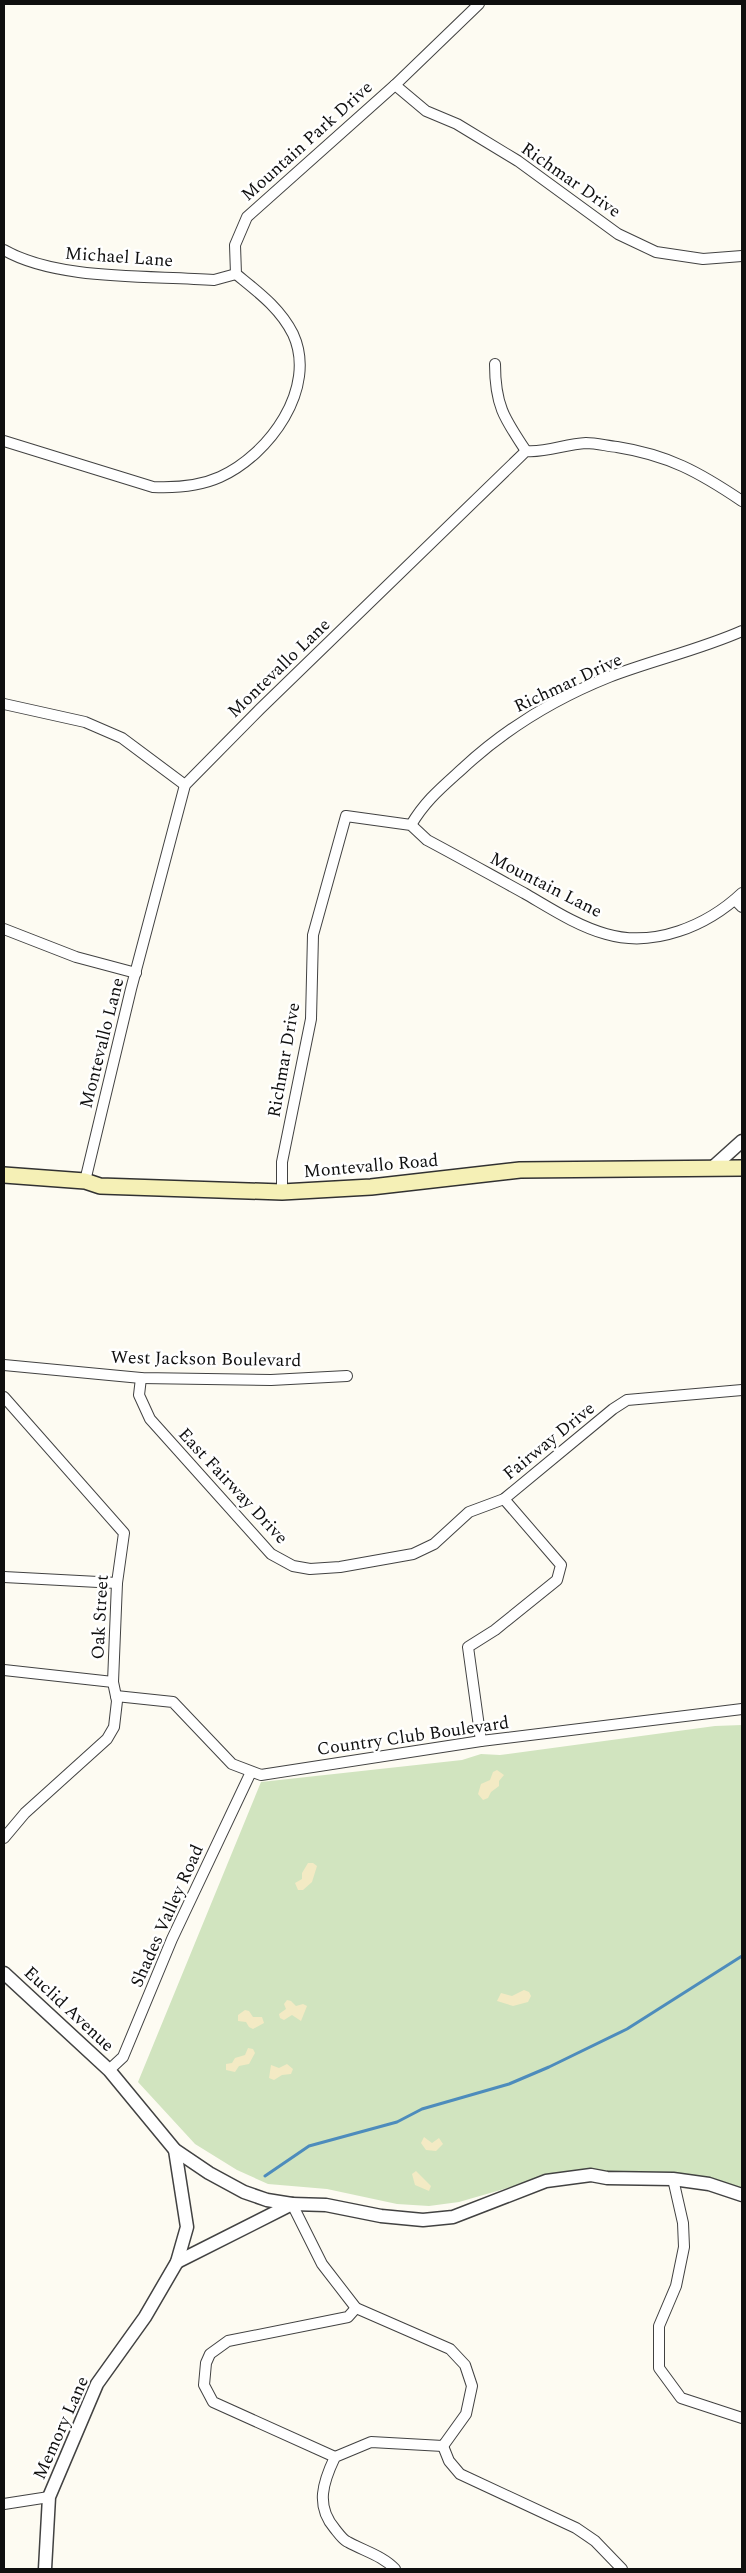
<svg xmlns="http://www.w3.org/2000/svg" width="746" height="2573" viewBox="0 0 746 2573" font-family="Spectral,serif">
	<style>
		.green { fill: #d1e4bf }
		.sand { fill: #f3eac4 }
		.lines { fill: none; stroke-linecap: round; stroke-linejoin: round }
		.stream { stroke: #4d8cbc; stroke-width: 3 }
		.minor-casing { stroke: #424242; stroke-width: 12 }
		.tertiary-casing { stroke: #424242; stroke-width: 15 }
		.secondary-casing { stroke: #313131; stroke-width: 18 }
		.minor { stroke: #fff; stroke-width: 10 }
		.tertiary { stroke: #fff; stroke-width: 12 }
		.secondary { stroke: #f5f0b6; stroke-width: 15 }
		.labels { text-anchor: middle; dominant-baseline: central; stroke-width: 5; stroke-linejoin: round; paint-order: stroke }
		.street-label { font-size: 18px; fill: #0f0f0f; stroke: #fff }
	</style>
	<rect width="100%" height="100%" fill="#fdfbf2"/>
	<polygon class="green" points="742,1725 742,2190 710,2180 545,2177 459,2202 429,2206 397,2204 327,2189 268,2184 237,2170 195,2144 138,2082 261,1782 462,1760 481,1754 500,1755 715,1726"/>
	<g class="sand">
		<polygon points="497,1770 504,1775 499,1781 499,1786 491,1792 488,1798 483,1800 478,1794 481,1784 490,1780 493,1772"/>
		<polygon points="308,1863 313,1863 317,1866 312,1882 303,1890 298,1890 295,1883 302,1879 302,1873"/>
		<polygon points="524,1990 529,1992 531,1996 528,2002 513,2006 497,2001 501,1993 512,1996"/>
		<polygon points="287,2000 291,2001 296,2006 303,2004 307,2006 301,2021 292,2015 284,2020 280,2018 279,2014 286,2009 284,2004"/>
		<polygon points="245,2010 249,2011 253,2017 262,2017 264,2023 253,2029 249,2027 246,2022 238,2021 238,2015"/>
		<polygon points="248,2048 253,2049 255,2053 249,2064 239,2066 235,2072 226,2070 226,2064 232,2063 235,2058 245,2055"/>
		<polygon points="287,2064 293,2069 291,2074 282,2075 274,2080 269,2078 271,2065 279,2068"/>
		<polygon points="424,2137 432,2143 439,2138 443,2144 436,2151 426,2150 421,2143"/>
		<polygon points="416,2171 431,2186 429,2191 415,2185 412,2174"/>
	</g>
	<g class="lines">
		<polyline class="stream" points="265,2176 309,2146 397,2122 422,2109 509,2084 549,2067 627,2029 742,1956"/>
		<defs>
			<g id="minor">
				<polyline points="395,85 426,111 457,124 518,161 618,234 656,252 703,259 742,256"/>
				<path d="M4,250C58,281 151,275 214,280L236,274"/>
				<path d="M495,364C495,405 504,418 526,451"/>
				<path d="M4,441L153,487C175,488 200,486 220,477C269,455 318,388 293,334C280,308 258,292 236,274L235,245L247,217L395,85L479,4"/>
				<polyline points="4,704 85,722 122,738 185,785"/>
				<path d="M411,825C425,801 441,788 462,769C505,729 554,699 609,677C653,660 699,650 742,631"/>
				<polyline points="735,900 742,907"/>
				<polyline points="4,929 76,957 136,973"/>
				<path d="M85,1181L131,989L185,785L260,709L526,451C546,453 565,444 586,443C596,443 607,446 617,447C668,455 699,472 742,501"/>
				<path d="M282,1192V1162L311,1019L313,935L346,816L411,825L427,840C459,857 491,875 524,893C550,908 577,926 606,934C654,948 707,926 742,893"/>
				<polyline points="4,1365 141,1378 271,1380 347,1376"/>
				<polyline points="141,1378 139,1395 150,1419 271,1554 293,1566 310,1569 340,1567 413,1554 434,1544 469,1512 504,1499 613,1409 627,1400 742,1390"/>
				<polyline points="4,1397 124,1533 117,1583 113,1682 117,1701 114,1727 107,1739 25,1813 4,1838"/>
				<polyline points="4,1577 117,1583"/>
				<polyline points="4,1670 113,1682"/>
				<polyline points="116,1696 173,1702 232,1764 261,1775 481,1741 742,1709"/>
				<polyline points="481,1741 468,1647 495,1630 557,1580 561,1565 504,1499"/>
				<polyline points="109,2070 123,2057 172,1939 251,1772"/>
				<polyline points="673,2179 683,2223 684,2247 676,2286 659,2326 659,2368 681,2398 742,2418"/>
				<path d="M292,2204L322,2264L356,2308L450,2349L465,2365L472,2386L466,2414L443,2446L371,2442L335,2457C323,2482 315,2506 335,2529C339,2534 343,2540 348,2542C364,2551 383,2556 395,2569"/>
				<polyline points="443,2446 449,2461 460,2474 576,2528 595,2541 622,2569"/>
				<polyline points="335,2457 213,2402 204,2385 206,2363 210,2354 228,2341 348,2317 356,2308"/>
				<polyline points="4,2504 49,2497"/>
			</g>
			<g id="tertiary">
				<polyline points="712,1168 742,1141"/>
				<polyline points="4,1973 109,2070 175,2150 209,2173 244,2192 267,2200 292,2204"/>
				<polyline points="177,2262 292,2204 326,2205 381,2216 423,2220 453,2217 546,2181 591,2175 607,2178 673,2179 709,2184 742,2195"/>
				<polyline points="45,2569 49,2497 97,2384 145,2317 177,2262 187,2227 175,2150"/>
			</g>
			<polyline id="secondary" points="4,1175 85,1181 100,1186 282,1192 371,1187 520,1170 742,1168"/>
		</defs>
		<use href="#minor" class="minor-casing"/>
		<use href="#tertiary" class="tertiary-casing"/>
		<use href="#secondary" class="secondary-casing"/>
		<use href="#minor" class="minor"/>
		<use href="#tertiary" class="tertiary"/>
		<use href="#secondary" class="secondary"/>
	</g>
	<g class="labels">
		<g class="street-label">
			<text transform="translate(307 141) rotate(-42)">Mountain Park Drive</text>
			<text transform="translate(571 180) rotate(35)">Richmar Drive</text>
			<text transform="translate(119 257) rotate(4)">Michael Lane</text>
			<text transform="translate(279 668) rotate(-44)">Montevallo Lane</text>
			<text transform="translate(568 683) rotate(-25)">Richmar Drive</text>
			<text transform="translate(546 885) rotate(27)">Mountain Lane</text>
			<text transform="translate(102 1043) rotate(-76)">Montevallo Lane</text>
			<text transform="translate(284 1060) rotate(-80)">Richmar Drive</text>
			<text transform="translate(371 1166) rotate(-5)">Montevallo Road</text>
			<text transform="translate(206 1359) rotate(1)">West Jackson Boulevard</text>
			<text transform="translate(549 1441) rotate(-39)">Fairway Drive</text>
			<text transform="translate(233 1486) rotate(47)">East Fairway Drive</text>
			<text transform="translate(100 1617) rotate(-87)">Oak Street</text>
			<text transform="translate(413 1736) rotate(-8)">Country Club Boulevard</text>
			<text transform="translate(167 1916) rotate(-66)">Shades Valley Road</text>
			<text transform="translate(69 2009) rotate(43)">Euclid Avenue</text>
			<text transform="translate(61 2428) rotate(-66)">Memory Lane</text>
		</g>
	</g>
	<rect width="746" height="2573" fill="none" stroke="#0f0f0f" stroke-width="10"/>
</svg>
